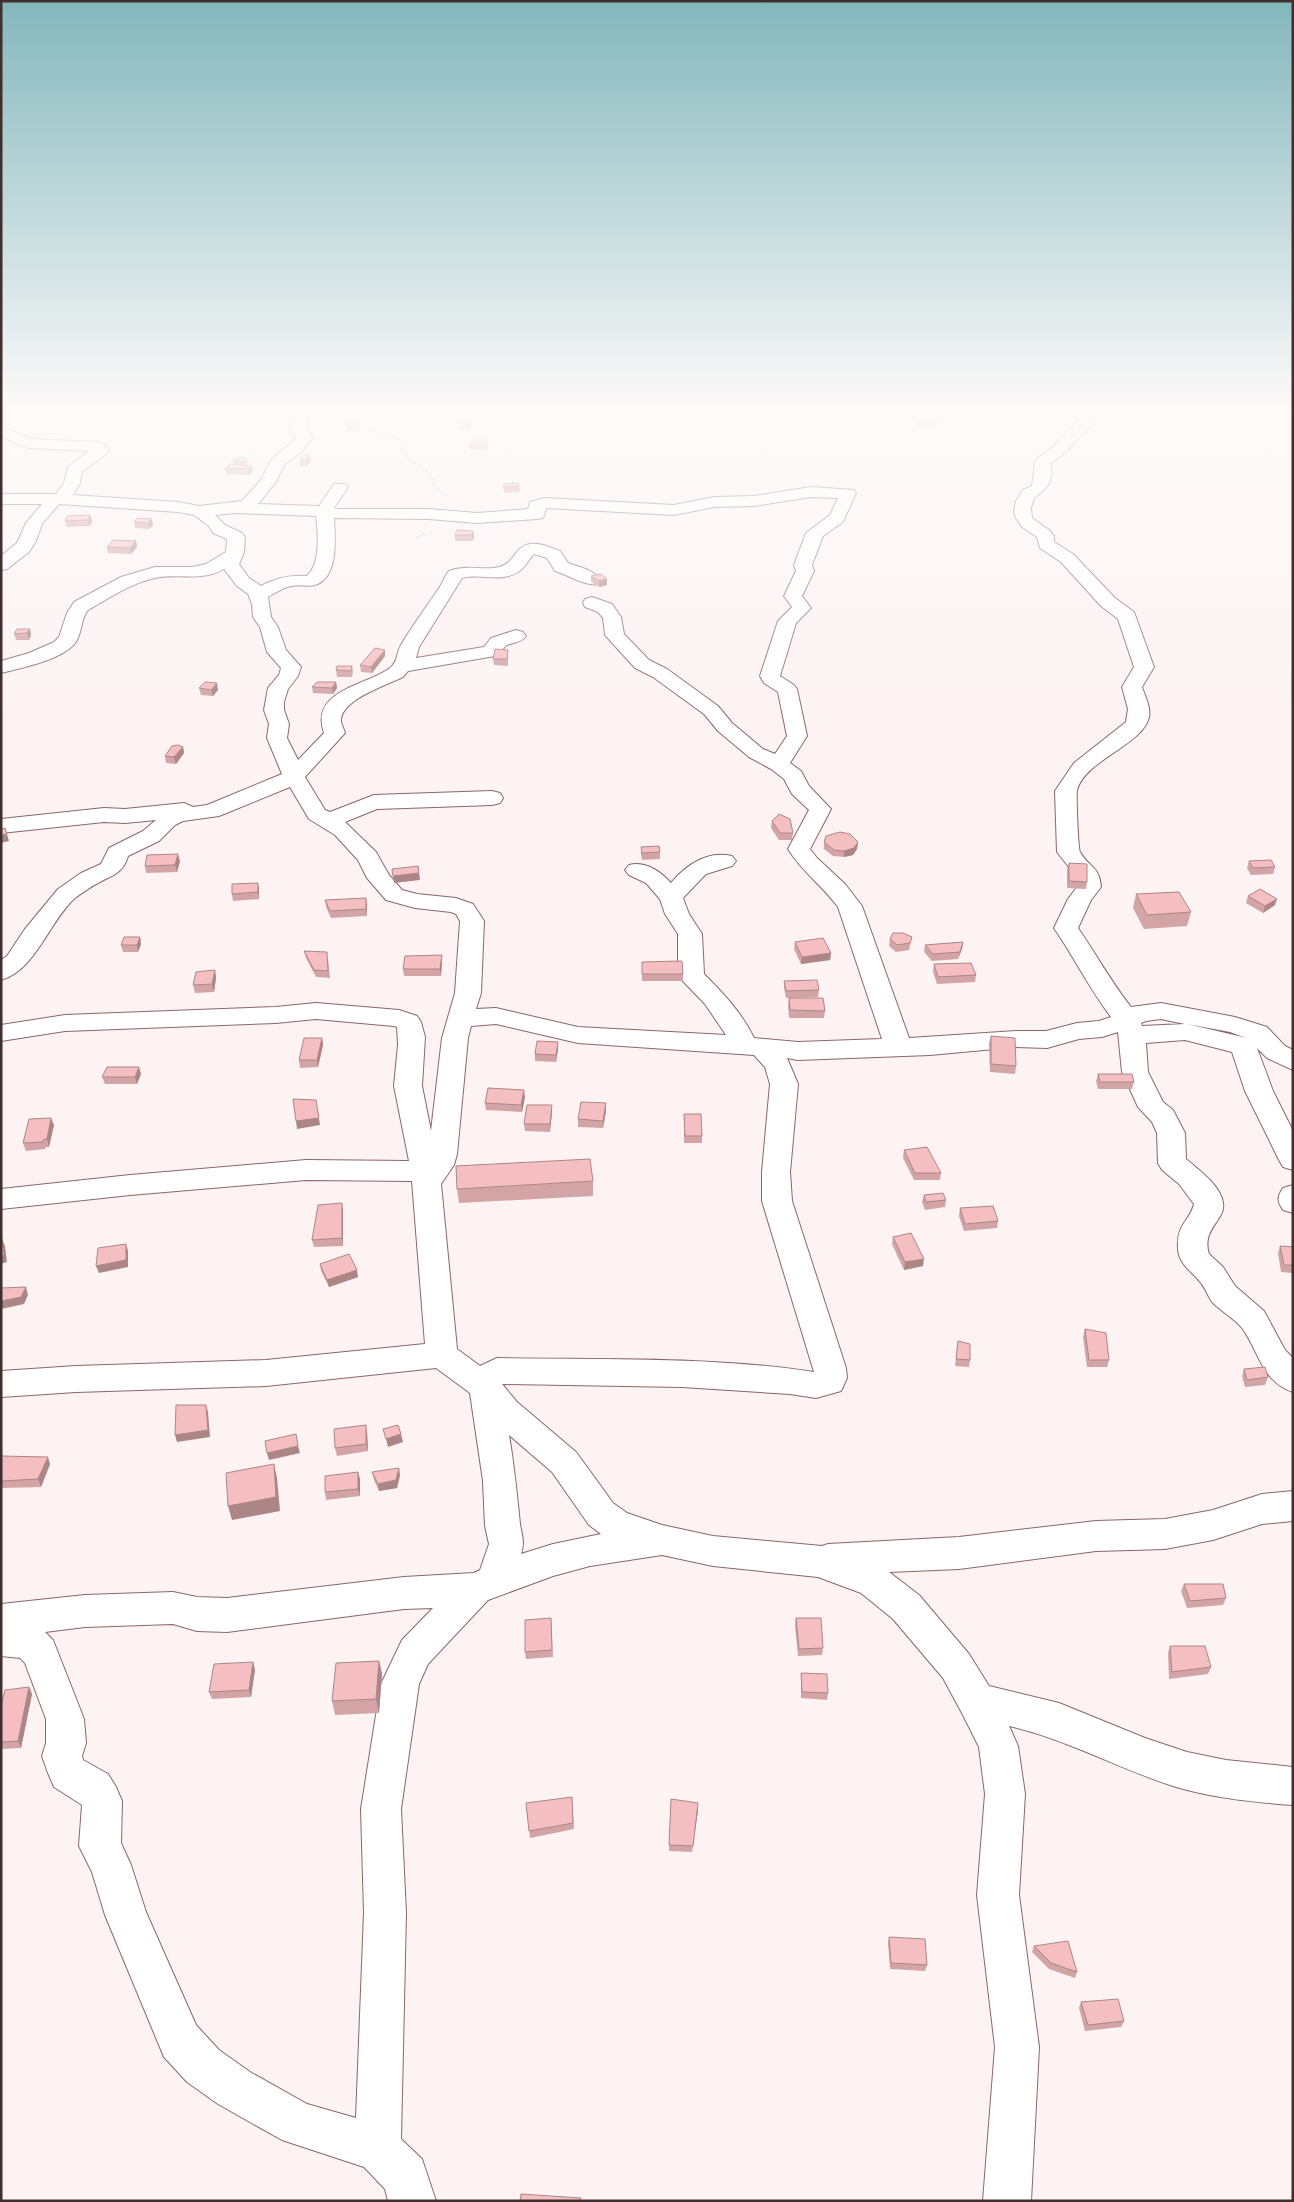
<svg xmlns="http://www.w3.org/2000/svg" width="1294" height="2202" viewBox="0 0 1294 2202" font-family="Literata,serif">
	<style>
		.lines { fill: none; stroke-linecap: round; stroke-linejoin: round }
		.minor-casing { stroke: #8c6667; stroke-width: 2 }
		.path { stroke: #a99c9c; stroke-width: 2; stroke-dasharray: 1 2.5; stroke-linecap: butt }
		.minor { fill: #fff; fill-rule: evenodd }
		.wall { fill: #d3a4a6 }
		.shaded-wall { fill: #ac8687 }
		.building { fill: #f5bfc1; stroke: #ac8687 }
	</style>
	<rect width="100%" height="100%" fill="#fdf3f3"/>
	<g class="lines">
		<defs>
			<g id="minor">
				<path d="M292,412H306V428L313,438L301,452L284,465L276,482L258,504L319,506L334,484H346L348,487L334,508L336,509H429L477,513L528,509L530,502L544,498L674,505L714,497L754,496L811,487L854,490L856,493L843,522L823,536L812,565L814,571L802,596L811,608L796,623L780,676L794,685L797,689L807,736L790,763L801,771L809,786L831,809L810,849L817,858L845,884L862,906L909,1038L1016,1031H1046L1077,1023L1099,1021L1111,1017C1089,988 1074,957 1054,928L1068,899L1077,887L1076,876L1057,852L1055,791L1074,763L1126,722L1128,709L1122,687L1134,667L1118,619L1101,606L1061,562L1040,548L1037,537L1022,527L1016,518L1014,512L1016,501L1023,490L1032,486L1035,462L1037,459L1054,446L1079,420L1070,412H1087L1096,419L1066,452L1051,463C1052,485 1049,486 1034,498L1031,508L1032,518L1049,530L1054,536V542L1073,554L1115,598L1134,612L1154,667L1142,687C1145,696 1151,707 1149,717C1143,745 1085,760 1077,790C1076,795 1078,848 1080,852C1089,868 1099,865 1101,887L1091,900L1078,928C1096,954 1111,982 1131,1007L1161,1003L1235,1017L1267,1027L1285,1046L1293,1050V1070L1267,1058L1257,1048L1273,1091L1293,1131V1170L1283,1167L1279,1160L1245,1091L1232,1052L1185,1040L1146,1043L1148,1072L1163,1102L1173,1110L1185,1133L1186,1159C1199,1170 1221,1186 1223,1203C1226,1220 1201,1229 1209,1254L1223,1267L1235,1286L1264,1311L1285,1350L1293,1358V1392C1261,1381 1259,1351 1242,1328C1234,1318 1222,1312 1213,1303C1208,1297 1206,1289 1201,1283C1193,1272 1179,1265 1178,1249C1176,1224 1190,1221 1194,1204L1179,1184L1162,1170L1158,1163L1157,1133L1152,1122L1138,1107L1122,1072L1118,1032L1102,1037L1079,1039L1047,1048L1016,1047L930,1055L798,1060L787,1058L798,1084L790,1172L792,1201L846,1368L847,1378L841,1391L816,1398L790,1394L682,1387L502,1384L517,1402L576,1452L613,1503L627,1513L662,1525L713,1536L822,1546L828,1544L959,1537L1096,1521L1165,1519L1213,1510L1262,1494L1293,1491V1521L1262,1524L1213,1540L1165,1549L1096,1551L959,1569L889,1572L919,1595L969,1654L989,1686L1059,1703L1145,1738L1187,1752L1226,1760L1293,1767V1805C1252,1802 1212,1798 1173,1786C1117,1768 1067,1739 1009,1726L1018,1746L1025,1794L1019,1895L1039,2047L1031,2201H983L995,2047L977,1895L985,1794L979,1747L963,1715L943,1678L893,1619L861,1593L818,1577L713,1566L662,1555L590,1566L553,1576L488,1600L428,1664L419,1684L401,1809L406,1913L401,2139L422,2159L436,2201H388L385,2189L364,2167L282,2140L218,2104L187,2082L164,2057L105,1915L92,1872L79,1846L82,1805L54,1787L48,1773L42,1756L46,1743V1719L25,1663L20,1658L1,1656V1604L85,1595L173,1592L197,1597L227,1598L404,1577L474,1573L480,1570L489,1544L485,1526L483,1481L470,1393L436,1368L266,1386L76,1392L1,1397V1371L76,1366L266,1360L425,1344L412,1181L306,1180L130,1195L1,1209V1189L130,1175L306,1160L409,1161L394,1086L398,1045L397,1027L394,1026L316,1019L276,1023L65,1031L1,1041V1025L65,1015L276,1007L316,1003L399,1010L417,1016L421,1022L425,1037L422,1086L431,1131L442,1038L455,993L460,921L456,914L451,912L415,908L386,900L367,878L358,860L335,835L309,819L290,787L219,816L183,821L175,825L159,841L128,856C123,874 112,875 98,883C90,887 82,893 75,898C50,920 35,971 1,980V960L7,956L25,929L58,889L81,873L101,864L109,848L143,831L156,820L125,823L104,822L1,833V819L104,808L125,809L184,803L193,807L207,805L282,774L267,738L269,724L264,710L268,688L279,675L281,668L267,652L260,627L253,617L252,604L248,594L237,586L224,569C202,582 178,573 155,578C131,583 109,598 88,610C81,619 82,631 77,640C67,659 21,668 1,673V661L29,653L54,642L59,637L67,613L74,602L121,577L155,567H192L206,564L226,552L227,539L213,533L209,526L194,515L178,512L59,504L42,524L36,541L29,552L7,569L1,570V556L17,543L26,523L42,504H1V494H56L64,483L68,467L89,451L28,448L1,437V426L31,439L97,442L103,444L109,450L107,453L82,472L80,483L73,495L178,502L199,506L242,501L261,480L271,460L297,438L290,428ZM811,497L838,498L830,515L806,533L794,565L796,571L784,596L792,607L778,621L760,676L764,683L778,692L787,736L775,754L763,749L732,723L718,706L667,669L649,660L624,634L621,617L612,604L592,597L585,599L583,603L585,607L598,612L603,618L605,635L635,668L653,677L704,714L718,731L749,757L771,769L784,779L792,794L809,810L788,849C803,873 822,885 838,907L882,1039L798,1042L754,1038C742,1013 723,993 704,974L702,934L689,914L683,898L706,874L732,866L736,861L732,856C708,850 686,865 671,883C660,871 645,861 629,865L625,870L629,875L646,883L660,899L665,914L678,934V976L705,1004L726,1035L578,1027L496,1008L476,1009L481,993L484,921L473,904L456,898L417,894L402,890L389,875L376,852L345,822L377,809L492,805L500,803L503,798L500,793L492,791L374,795L330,812L325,810L305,777L345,733C344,730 342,725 341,722C339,700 387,685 403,677L408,671L495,656C501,654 502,648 507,645C514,642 521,643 526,636L523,632L516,630L491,638L484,647L416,658L419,647L462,578C481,573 500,583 518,572C525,568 528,560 534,554L547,558L555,571C568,575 587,587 598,584L601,580C594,570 579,567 568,563L560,551C547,546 528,537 517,552C512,558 508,565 499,567C483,571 468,564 449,571C444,577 442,585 437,591C425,609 412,626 401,645C396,653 398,662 390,668C366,686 309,690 324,733L298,760L287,738L289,724L284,710V702L288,689L298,676L301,667L286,650L278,627L271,617L268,597C275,593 284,587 292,586C300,584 307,587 315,585C339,578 335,537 334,518L429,519L477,523L537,519L543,518L546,508L674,515L714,507L754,506ZM236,513L316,516C318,533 321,563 307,576C289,575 276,578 261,586L249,578L239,564L244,552L245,537L242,533L225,525L215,515ZM1161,1019L1185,1024L1142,1026L1141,1023L1146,1021ZM496,1024L578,1043L754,1055L765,1067L770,1084L762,1172V1201L814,1372C710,1356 602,1360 497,1358L480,1366L457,1349L441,1184L454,1165L457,1154L468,1038L471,1026ZM1187,1024L1230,1032L1249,1039L1243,1037ZM509,1435L552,1472L589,1525L601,1534L553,1544L521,1554C525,1542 522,1536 520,1524C517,1494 514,1464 509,1435ZM433,1608L402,1640L381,1684L361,1809L364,1913L356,2118L307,2104L250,2072L219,2050L196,2025L146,1912L131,1865L121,1843L122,1801L116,1787L108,1774L83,1760L82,1756L86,1743L84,1719L53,1640L45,1632L85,1627L173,1624L197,1631L227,1632L404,1609Z"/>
				<path d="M1293,1185V1213L1283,1210C1277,1201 1277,1197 1283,1188Z"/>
			</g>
		</defs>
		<use href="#minor" class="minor-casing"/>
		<g class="path">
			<polyline points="319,416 349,424"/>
			<polyline points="355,426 401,440 401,448 407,458 430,474 436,488 448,497"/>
			<polyline points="417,537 425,534"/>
		</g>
		<use href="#minor" class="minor"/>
	</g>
	<g class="wall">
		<polygon points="918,419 937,420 936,428 917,428"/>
		<polygon points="470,421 470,426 468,430 460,430 460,424"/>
		<polygon points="358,423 358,429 357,431 347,431 346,426"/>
		<polygon points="488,440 488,446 487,449 470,450 469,444"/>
		<polygon points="310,455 311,461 306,466 300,466 300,460"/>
		<polygon points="247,458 247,465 252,466 253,471 249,475 226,474 225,468 234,464 233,461"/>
		<polygon points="503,484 519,486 520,492 504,493"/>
		<polygon points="90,515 92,521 90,526 66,527 65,521"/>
		<polygon points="137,518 153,525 149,529 135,528 134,522"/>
		<polygon points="473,531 474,537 472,541 455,541 455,535"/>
		<polygon points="136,541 137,547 131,554 108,553 107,547"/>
		<polygon points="591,576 607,579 607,585 599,587 591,582"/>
		<polygon points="30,629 31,635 29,640 16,640 14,634"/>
		<polygon points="385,650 385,656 372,673 361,672 360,665"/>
		<polygon points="508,650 508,666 494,665 493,659"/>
		<polygon points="352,666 353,672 352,677 337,677 336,670"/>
		<polygon points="336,682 337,688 333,694 313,693 312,687"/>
		<polygon points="199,688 218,690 213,696 201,695"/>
		<polygon points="183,747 184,753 176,764 166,763 165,756"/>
		<polygon points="772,821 793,833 792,840 779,840 771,828"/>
		<polygon points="824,842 858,842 857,849 853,855 844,857 833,856 824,849"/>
		<polygon points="641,847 660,852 660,859 642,860 641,854"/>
		<polygon points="180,861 177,872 146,873 145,866"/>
		<polygon points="1249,861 1275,867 1273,874 1251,875 1247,868"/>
		<polygon points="1069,863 1087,882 1086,889 1067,888 1067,869"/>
		<polygon points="259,889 259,899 233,901 232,894"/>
		<polygon points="1136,894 1191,912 1187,926 1144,929 1133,908"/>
		<polygon points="1248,896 1275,905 1263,913 1246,903"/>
		<polygon points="325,900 367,905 367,916 331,918 326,907"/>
		<polygon points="140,937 141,944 138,952 123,952 121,945"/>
		<polygon points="912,937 909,950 896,952 889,946 890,939"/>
		<polygon points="795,942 831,953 830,960 801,964 794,949"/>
		<polygon points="963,942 962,949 958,959 932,961 924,952 925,945"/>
		<polygon points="304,951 328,959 330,978 316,977 306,958"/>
		<polygon points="442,955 442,962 441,976 404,976 403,969"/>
		<polygon points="642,962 683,974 683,981 642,981"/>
		<polygon points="934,964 976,975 975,982 937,984 933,972"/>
		<polygon points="215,970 216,978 214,992 195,993 193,985"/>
		<polygon points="784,981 819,990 818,997 786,998 784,988"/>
		<polygon points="789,998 825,1011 824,1018 789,1018 788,1005"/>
		<polygon points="991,1036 1016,1066 1015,1074 990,1072 989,1043"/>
		<polygon points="322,1038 323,1045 318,1067 300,1068 299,1060"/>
		<polygon points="558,1049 556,1062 535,1061 535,1054"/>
		<polygon points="141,1074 137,1084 105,1084 102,1077"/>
		<polygon points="1098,1074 1134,1082 1132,1089 1098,1089 1096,1081"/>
		<polygon points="525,1097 522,1112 486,1110 485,1103"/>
		<polygon points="606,1103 606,1111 603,1128 578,1127 578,1119"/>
		<polygon points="552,1112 550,1132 525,1131 524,1124"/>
		<polygon points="684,1114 702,1136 702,1143 684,1143"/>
		<polygon points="54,1125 49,1147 46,1147 45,1149 26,1151 23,1143"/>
		<polygon points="904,1150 941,1173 940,1180 914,1180 903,1158"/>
		<polygon points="593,1181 593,1196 459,1203 457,1189"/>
		<polygon points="924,1195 946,1200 945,1207 925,1210 922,1202"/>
		<polygon points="960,1208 998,1221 997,1228 964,1231 959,1216"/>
		<polygon points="343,1211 343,1246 314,1247 312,1240"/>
		<polygon points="893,1237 923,1266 904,1270 892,1244"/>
		<polygon points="1280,1246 1293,1247 1293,1273 1281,1272 1278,1253"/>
		<polygon points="320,1264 358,1277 329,1287 321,1271"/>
		<polygon points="1085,1329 1109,1360 1107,1367 1087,1367 1083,1337"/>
		<polygon points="958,1341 970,1360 969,1367 955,1366"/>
		<polygon points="1244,1369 1268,1377 1265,1385 1245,1387 1242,1376"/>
		<polygon points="367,1432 368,1451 337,1456 335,1448"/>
		<polygon points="1,1456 50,1464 41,1487 2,1488 1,1486"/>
		<polygon points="372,1472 400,1475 397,1488 379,1491 374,1480"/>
		<polygon points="360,1479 360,1496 326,1500 325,1492"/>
		<polygon points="1184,1584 1226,1598 1223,1605 1187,1608 1181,1591"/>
		<polygon points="551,1618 553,1657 526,1659 525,1652"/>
		<polygon points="796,1618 823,1648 822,1655 798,1656 795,1625"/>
		<polygon points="1170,1646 1211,1667 1208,1674 1169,1679 1168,1653"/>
		<polygon points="379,1661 382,1674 379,1713 335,1715 332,1701"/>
		<polygon points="255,1669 251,1697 212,1699 209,1692"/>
		<polygon points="801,1673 828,1693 827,1700 801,1698"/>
		<polygon points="29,1687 32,1694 21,1748 1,1749 1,1706"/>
		<polygon points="572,1797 574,1829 530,1838 526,1803"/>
		<polygon points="671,1799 698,1810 692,1852 669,1851"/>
		<polygon points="889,1937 927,1965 925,1971 890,1969 888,1943"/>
		<polygon points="1034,1946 1077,1972 1075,1978 1049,1969 1032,1952"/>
		<polygon points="1081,2002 1124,2021 1121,2027 1085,2031 1079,2008"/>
	</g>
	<g class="shaded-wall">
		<polygon points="470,421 470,426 468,430 468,425"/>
		<polygon points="310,455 311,461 306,466 305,461"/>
		<polygon points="252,466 253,471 249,475 248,469"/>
		<polygon points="90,515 92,521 90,526 88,520"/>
		<polygon points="152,519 153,525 149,529 148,523"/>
		<polygon points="473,531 474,537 472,541 472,535"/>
		<polygon points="136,541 137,547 131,554 130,548"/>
		<polygon points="607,579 607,585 599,587 599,581"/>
		<polygon points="30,629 31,635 29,640 27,633"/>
		<polygon points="385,650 385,656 372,673 371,667"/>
		<polygon points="336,682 337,688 333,694 332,688"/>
		<polygon points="217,683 218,690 213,696 211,690"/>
		<polygon points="183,747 184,753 176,764 174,757"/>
		<polygon points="7,834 9,841 1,843 1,835"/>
		<polygon points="858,842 857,849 853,855 844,857 844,851"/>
		<polygon points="178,854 180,861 177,872 175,865"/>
		<polygon points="419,873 420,880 394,883 393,876"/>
		<polygon points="258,883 259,889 259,899 258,892"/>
		<polygon points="366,898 367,905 367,916 366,909"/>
		<polygon points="1277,899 1275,905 1263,913 1265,906"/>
		<polygon points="140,937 141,944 138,952 137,945"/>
		<polygon points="963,942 962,949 958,959 960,952"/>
		<polygon points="831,953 830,960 801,964 802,957"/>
		<polygon points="442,955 442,962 441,976 440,969"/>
		<polygon points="215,970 216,978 214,992 212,984"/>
		<polygon points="322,1038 323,1045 318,1067 317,1060"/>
		<polygon points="558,1042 558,1049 556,1062 556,1055"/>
		<polygon points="139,1067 141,1074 137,1084 135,1077"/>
		<polygon points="524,1090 525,1097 522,1112 521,1105"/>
		<polygon points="606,1103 606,1111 603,1128 603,1121"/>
		<polygon points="552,1105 552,1112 550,1132 550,1124"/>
		<polygon points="317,1107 320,1125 297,1129 296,1121"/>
		<polygon points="51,1118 54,1125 49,1147 47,1139"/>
		<polygon points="342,1203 343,1211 343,1246 342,1238"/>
		<polygon points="2,1239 5,1246 7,1262 1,1264"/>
		<polygon points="126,1244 128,1251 128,1267 99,1273 96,1266"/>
		<polygon points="924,1259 923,1266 904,1270 905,1262"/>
		<polygon points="357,1270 358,1277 329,1287 327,1280"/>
		<polygon points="26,1287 28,1295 24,1304 1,1309 1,1301"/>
		<polygon points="206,1405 208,1412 210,1437 177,1442 175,1435"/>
		<polygon points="366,1425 367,1432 368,1451 366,1444"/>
		<polygon points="401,1434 403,1442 388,1447 386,1439"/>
		<polygon points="298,1446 300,1453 269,1460 267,1453"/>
		<polygon points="48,1457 50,1464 41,1487 38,1479"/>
		<polygon points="274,1464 277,1478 280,1511 232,1520 228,1506"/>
		<polygon points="399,1468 400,1475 397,1488 379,1491 378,1484"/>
		<polygon points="358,1472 360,1479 360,1496 358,1489"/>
		<polygon points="379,1661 382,1674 379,1713 376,1699"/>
		<polygon points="253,1662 255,1669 251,1697 249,1690"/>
		<polygon points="29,1687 32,1694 21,1748 18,1741"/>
		<polygon points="698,1803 698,1810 692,1852 693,1846"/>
	</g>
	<g class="building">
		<polygon points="918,419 937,420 937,423 918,422"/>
		<polygon points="461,420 470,421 468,425 460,424"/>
		<polygon points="346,423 358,423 356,426 346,426"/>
		<polygon points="472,440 488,440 487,444 469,444"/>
		<polygon points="304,455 310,455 305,461 300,460"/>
		<polygon points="235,458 247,458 246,462 233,461"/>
		<polygon points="230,464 252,466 248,469 225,468"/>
		<polygon points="519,483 519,486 504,487 503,484"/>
		<polygon points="90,515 88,520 65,521 67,516"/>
		<polygon points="137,518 152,519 148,523 134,522"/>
		<polygon points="457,530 473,531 472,535 455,535"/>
		<polygon points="113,540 136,541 130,548 107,547"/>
		<polygon points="601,574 607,579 599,581 591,576"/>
		<polygon points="17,629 30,629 27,633 14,634"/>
		<polygon points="375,648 385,650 371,667 360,665"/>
		<polygon points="495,649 508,650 507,659 493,659"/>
		<polygon points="337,666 352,666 351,671 336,670"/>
		<polygon points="205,682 217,683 211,690 199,688"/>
		<polygon points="317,682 336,682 332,688 312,687"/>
		<polygon points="178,745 183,747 174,757 165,756 172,746"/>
		<polygon points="779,814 790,819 793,833 780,833 772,821"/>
		<polygon points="5,828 7,834 1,835 1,829"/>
		<polygon points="840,832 850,834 858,842 854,848 844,851 834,850 824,842 826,836"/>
		<polygon points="659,846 660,852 642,853 641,847"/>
		<polygon points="178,854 175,865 145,866 147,855"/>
		<polygon points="1271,860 1275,867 1253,868 1249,861"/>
		<polygon points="1069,863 1087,864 1087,882 1069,881"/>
		<polygon points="418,866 419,873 393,876 392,869"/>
		<polygon points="258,883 258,892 232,894 232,884"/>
		<polygon points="1260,889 1277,899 1265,906 1248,896"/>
		<polygon points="1179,892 1191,912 1147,915 1136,894"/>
		<polygon points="366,898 366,909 330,911 325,900"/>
		<polygon points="893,933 903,933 912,937 910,943 897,945 890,939"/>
		<polygon points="124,937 140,937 137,945 121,945"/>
		<polygon points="823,938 831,953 802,957 795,942"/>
		<polygon points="963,942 960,952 933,954 925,945"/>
		<polygon points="304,951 327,952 328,971 314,970"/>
		<polygon points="442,955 440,969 403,969 405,956"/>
		<polygon points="682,961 683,974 642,974 642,962"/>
		<polygon points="971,963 976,975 938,977 934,964"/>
		<polygon points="215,970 212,984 193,985 196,972"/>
		<polygon points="817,980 819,990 786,991 784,981"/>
		<polygon points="789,998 823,998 825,1011 790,1010"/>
		<polygon points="991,1036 1015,1038 1016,1066 991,1064"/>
		<polygon points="304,1038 322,1038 317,1060 299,1060"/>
		<polygon points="537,1041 558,1042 556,1055 535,1054"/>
		<polygon points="107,1067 139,1067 135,1077 102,1077"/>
		<polygon points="1098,1074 1132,1074 1134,1082 1100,1082"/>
		<polygon points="488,1088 524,1090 521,1105 485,1103"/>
		<polygon points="293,1099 316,1100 319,1118 296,1121"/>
		<polygon points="581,1102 606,1103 603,1121 578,1119"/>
		<polygon points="527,1105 552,1105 550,1124 524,1124"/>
		<polygon points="684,1114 701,1114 702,1136 685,1136"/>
		<polygon points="51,1118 47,1139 43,1140 43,1142 23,1143 29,1119"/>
		<polygon points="927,1147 941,1173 915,1173 904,1150"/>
		<polygon points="590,1159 593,1181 457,1189 456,1166"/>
		<polygon points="943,1193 946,1200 926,1202 924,1195"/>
		<polygon points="342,1203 342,1238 312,1240 318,1205"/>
		<polygon points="993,1206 998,1221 965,1224 960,1208"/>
		<polygon points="911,1233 924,1259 905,1262 893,1237"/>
		<polygon points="1,1239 2,1239 4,1255 1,1256"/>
		<polygon points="126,1244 126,1260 96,1266 98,1248"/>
		<polygon points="1280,1246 1293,1247 1293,1265 1284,1265"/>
		<polygon points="349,1254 357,1270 327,1280 320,1264"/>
		<polygon points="26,1287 21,1297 1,1301 1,1288"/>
		<polygon points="1085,1329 1106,1333 1109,1360 1089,1360"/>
		<polygon points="958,1341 970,1344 970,1360 956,1359"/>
		<polygon points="1265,1367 1268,1377 1247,1380 1244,1369"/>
		<polygon points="176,1405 206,1405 208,1430 175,1435"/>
		<polygon points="366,1425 366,1444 335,1448 334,1429"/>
		<polygon points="398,1425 401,1434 386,1439 383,1429"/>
		<polygon points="296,1434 298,1446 267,1453 265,1441"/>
		<polygon points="1,1456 48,1457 38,1479 1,1481"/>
		<polygon points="274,1464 276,1497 228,1506 226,1473"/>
		<polygon points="399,1468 396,1480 378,1484 372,1472"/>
		<polygon points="358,1472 358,1489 325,1492 325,1476"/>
		<polygon points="1184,1584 1223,1584 1226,1598 1190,1601"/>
		<polygon points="551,1618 552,1650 525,1652 525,1620"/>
		<polygon points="796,1618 821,1618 823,1648 799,1649"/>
		<polygon points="1170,1646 1205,1646 1211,1667 1172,1672"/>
		<polygon points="379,1661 376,1699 332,1701 336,1663"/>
		<polygon points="253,1662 249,1690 209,1692 214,1664"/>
		<polygon points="801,1673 827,1674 828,1693 802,1692"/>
		<polygon points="29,1687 18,1741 1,1742 1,1706 5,1690"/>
		<polygon points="572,1797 573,1823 529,1831 526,1803"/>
		<polygon points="671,1799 698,1803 693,1846 669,1845"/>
		<polygon points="889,1937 925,1939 927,1965 891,1963"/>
		<polygon points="1068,1941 1077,1972 1051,1963 1034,1946"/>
		<polygon points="1118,1999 1124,2021 1088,2025 1081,2002"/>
		<polygon points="521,2194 581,2198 580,2201 520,2201"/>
	</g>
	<linearGradient id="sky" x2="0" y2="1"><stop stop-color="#83b7bc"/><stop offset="0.57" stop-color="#fefafa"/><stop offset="1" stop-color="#fefafa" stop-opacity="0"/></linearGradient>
	<rect width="1294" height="720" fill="url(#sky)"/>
	<rect width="1294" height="2202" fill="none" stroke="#402f2f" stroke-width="5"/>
</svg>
